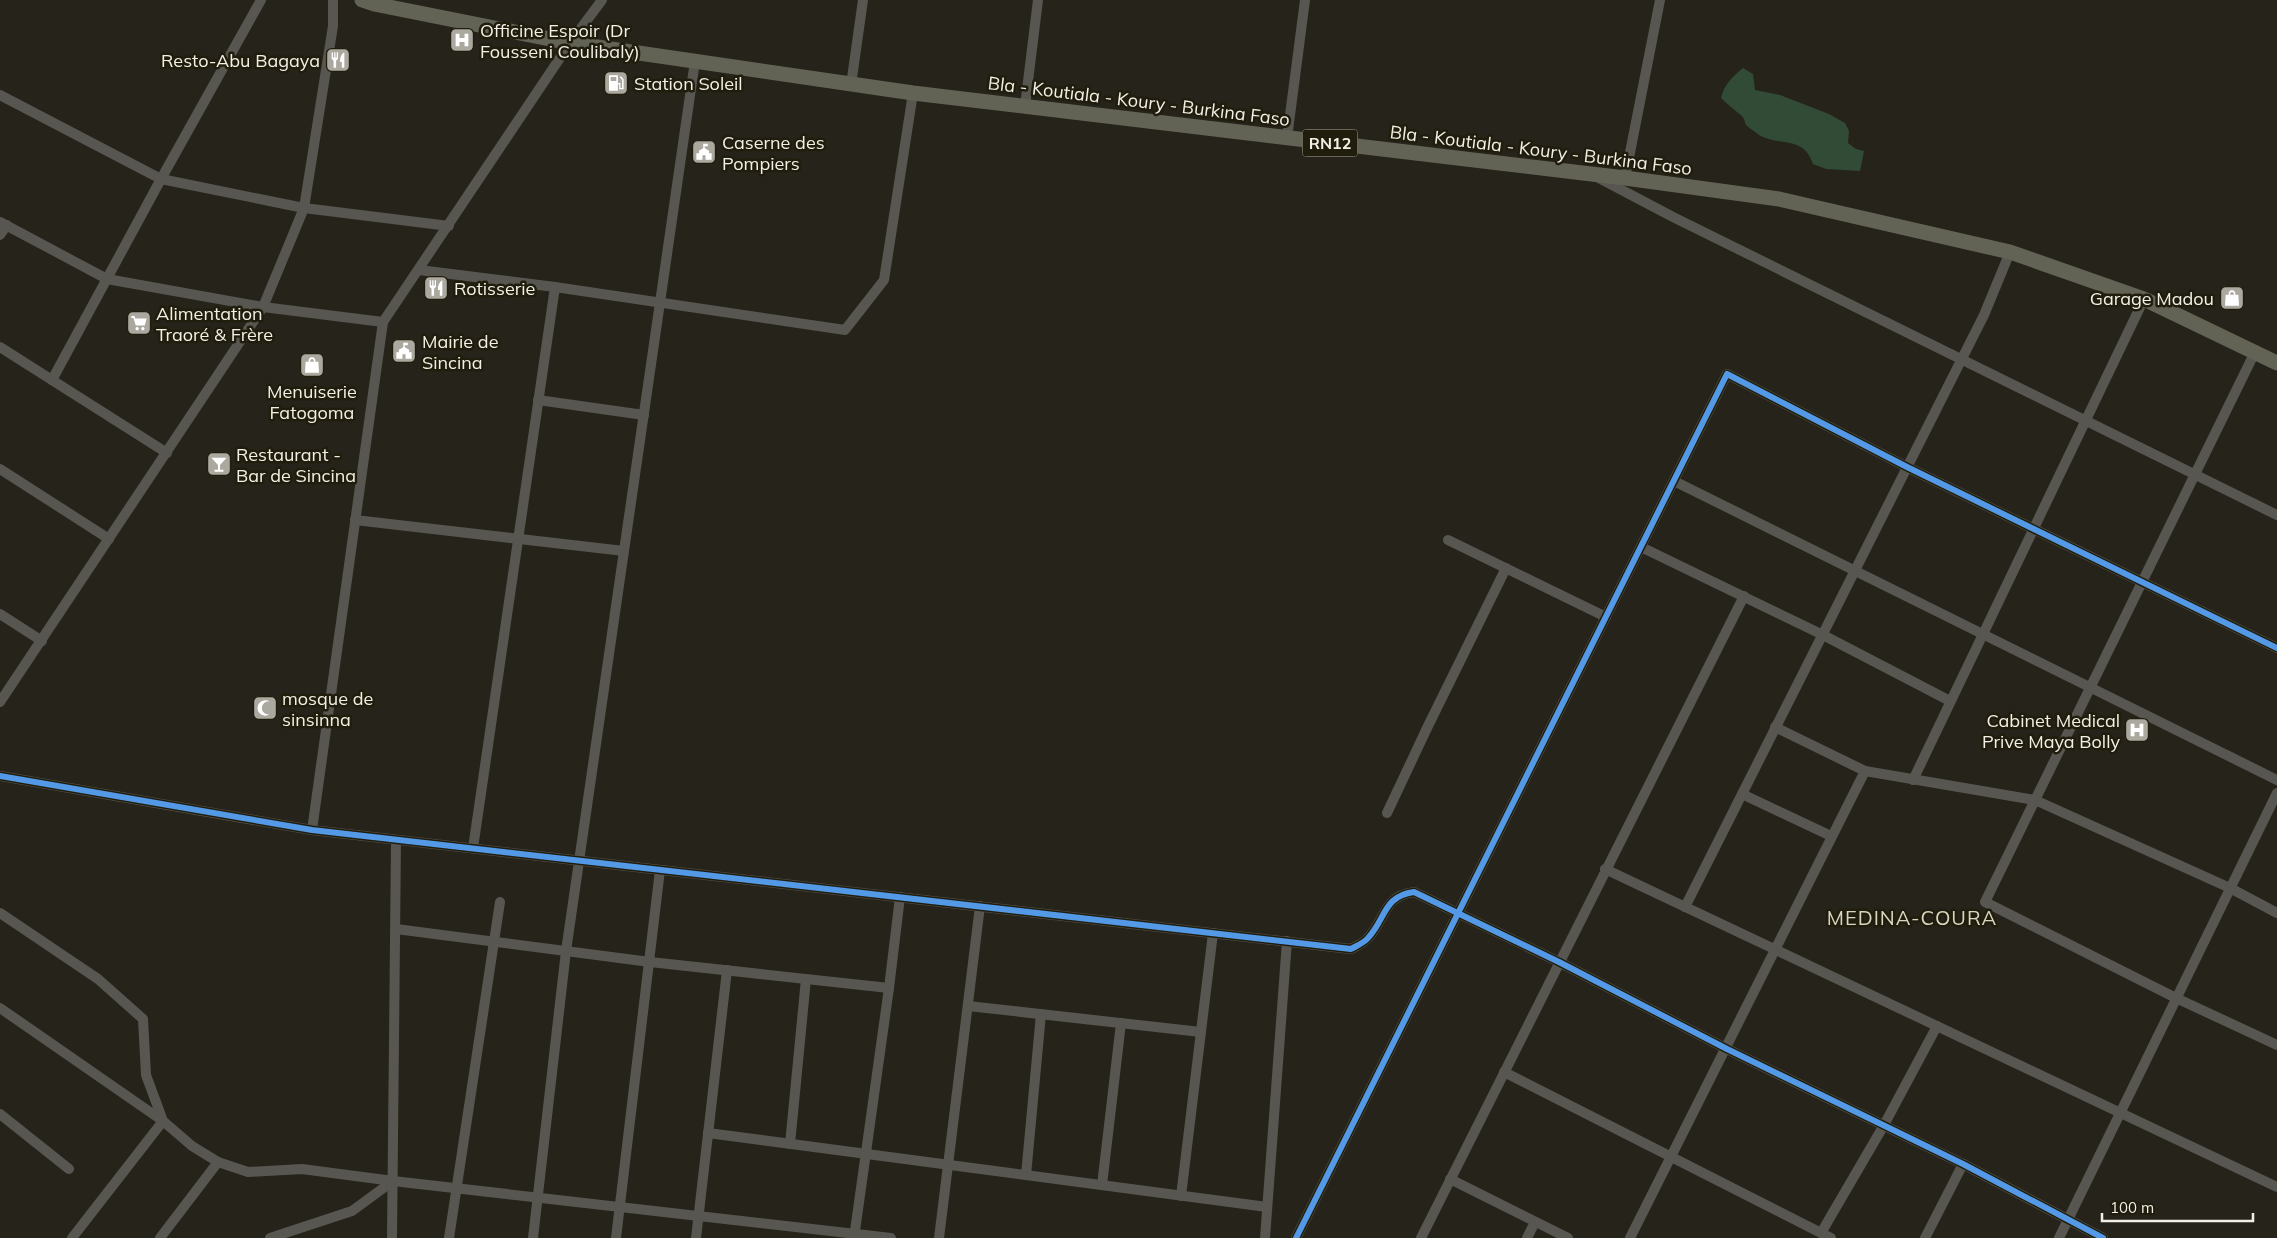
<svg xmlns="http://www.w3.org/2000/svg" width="2277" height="1238" viewBox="0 0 2277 1238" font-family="Mulish,sans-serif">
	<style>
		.water { fill: #324b36 }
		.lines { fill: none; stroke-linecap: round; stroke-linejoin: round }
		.minor { stroke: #585650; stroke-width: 10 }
		.primary { stroke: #626355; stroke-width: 15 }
		.cycleway-casing { stroke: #201d0d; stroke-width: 9 }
		.cycleway { stroke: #5399e6; stroke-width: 6 }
		.labels { text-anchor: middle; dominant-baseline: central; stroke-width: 5; stroke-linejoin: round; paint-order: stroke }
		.shield { fill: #201d0d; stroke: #b3b1a5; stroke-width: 1 }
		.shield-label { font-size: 16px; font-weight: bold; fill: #f2f0e6 }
		.poi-label { font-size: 18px; fill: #f2f0e6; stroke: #201d0d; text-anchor: start }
		.street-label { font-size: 18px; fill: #f2f0e6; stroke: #201d0d }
		.quarter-label { font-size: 20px; letter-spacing: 1px; fill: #d9d5c0; stroke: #201d0d }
	</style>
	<rect width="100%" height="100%" fill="#26231a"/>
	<path class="water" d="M1743,68L1753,74L1755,90L1780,95L1829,114L1845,123L1849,131L1848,143L1856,149L1864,151L1860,171L1826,169L1813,164C1803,135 1781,147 1759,135C1756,132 1750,129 1747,126C1744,123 1745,119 1742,116C1735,110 1728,105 1721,98C1724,85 1732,77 1743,68Z"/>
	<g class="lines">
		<g class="minor">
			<polyline points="851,85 863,0"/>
			<polyline points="0,95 161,179 304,208 449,226"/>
			<polyline points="1025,106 1038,0"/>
			<polyline points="1287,138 1305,0"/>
			<polyline points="1599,178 1673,217 2277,515"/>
			<polyline points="1625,178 1660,0"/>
			<polyline points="0,222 107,279 263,307 383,322"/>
			<polyline points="0,235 7,225"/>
			<polyline points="419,270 555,287 845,330 884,280 913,93"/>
			<polyline points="0,347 167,453"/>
			<polyline points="2255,352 1985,902 2176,998 2277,1045"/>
			<polyline points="52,380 161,179 261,0"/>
			<polyline points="538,400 644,415"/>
			<polyline points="0,469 109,539"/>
			<polyline points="1674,481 2277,780"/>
			<polyline points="355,520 624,551"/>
			<polyline points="1448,540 1606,617"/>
			<polyline points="1641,547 1823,635 1950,701"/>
			<polyline points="0,614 42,641"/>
			<polyline points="0,702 263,307 304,208 333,26 333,0"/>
			<polyline points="1865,771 2035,800 2230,888 2277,913"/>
			<path d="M0,776L312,830L1351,949C1356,946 1364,943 1368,938C1386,919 1383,896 1414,892L1559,962L1727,1049L1963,1164L2103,1238"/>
			<polyline points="1913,780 2144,299"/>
			<polyline points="1742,794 1831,836"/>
			<polyline points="1387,813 1428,726 1506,568"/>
			<polyline points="312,830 383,322 570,43 602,0"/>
			<polyline points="473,848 555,287"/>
			<polyline points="1605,869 2277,1187"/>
			<polyline points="1685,907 1984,315 2010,252"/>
			<polyline points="0,913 98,979 143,1019 146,1075 163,1121 192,1146 218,1162 248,1172 302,1169 393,1181 891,1238"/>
			<polyline points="396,929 650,962 889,988"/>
			<polyline points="968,1006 1201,1032"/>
			<polyline points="0,1008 163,1121 72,1238"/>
			<polyline points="1504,1072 1831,1238"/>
			<polyline points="0,1114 69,1169"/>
			<polyline points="708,1133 1267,1207"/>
			<polyline points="790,1144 806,979"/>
			<polyline points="1026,1175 1041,1014"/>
			<polyline points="1450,1179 1568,1238"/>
			<polyline points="1102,1185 1121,1023"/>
			<polyline points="1181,1196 1213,933"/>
			<polyline points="1821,1233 1884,1125 1937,1026"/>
			<polyline points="160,1238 218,1162"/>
			<polyline points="270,1238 352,1211 393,1181"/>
			<polyline points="392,1238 396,840"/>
			<polyline points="449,1238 500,902"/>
			<polyline points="533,1238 566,951 695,61"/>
			<polyline points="616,1238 660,870"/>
			<polyline points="696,1238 727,970"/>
			<polyline points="854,1238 889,988 900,897"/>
			<polyline points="939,1238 980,906"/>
			<polyline points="1265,1238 1287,941"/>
			<polyline points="1296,1238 1727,374 1907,467 2277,648"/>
			<polyline points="1421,1238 1744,596"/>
			<polyline points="1527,1238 1535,1222"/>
			<polyline points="1630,1238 1865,771 1775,727"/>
			<polyline points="1925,1238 1963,1164"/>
			<polyline points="2059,1238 2277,793"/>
		</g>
		<polyline class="primary" points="362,0 374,4 570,43 913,93 1625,178 1779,199 2010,252 2144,299 2277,363"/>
		<defs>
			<g id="cycleway">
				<path d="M0,776L312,830L1351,949C1356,946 1364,943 1368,938C1386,919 1383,896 1414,892L1559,962L1727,1049L1963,1164L2103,1238"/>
				<polyline points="1296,1238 1727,374 1907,467 2277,648"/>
			</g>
		</defs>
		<use href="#cycleway" class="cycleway-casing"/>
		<use href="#cycleway" class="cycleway"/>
	</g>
	<defs>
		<symbol id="hospital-square" viewBox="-11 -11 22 22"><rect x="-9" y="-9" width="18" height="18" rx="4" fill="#aba89f" stroke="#201d0d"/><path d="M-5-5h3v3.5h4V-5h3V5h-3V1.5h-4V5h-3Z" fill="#fff"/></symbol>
		<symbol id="restaurant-square" viewBox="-11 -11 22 22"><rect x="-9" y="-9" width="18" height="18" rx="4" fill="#aba89f" stroke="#201d0d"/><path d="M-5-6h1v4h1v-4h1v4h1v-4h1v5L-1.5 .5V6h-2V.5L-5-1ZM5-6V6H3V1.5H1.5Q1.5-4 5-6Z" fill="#fff"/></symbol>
		<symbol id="fuel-square" viewBox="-11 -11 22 22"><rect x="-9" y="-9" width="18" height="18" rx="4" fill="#aba89f" stroke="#201d0d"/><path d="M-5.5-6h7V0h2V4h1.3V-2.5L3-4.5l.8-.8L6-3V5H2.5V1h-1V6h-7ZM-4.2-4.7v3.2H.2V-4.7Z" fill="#fff"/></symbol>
		<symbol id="civic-square" viewBox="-11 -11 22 22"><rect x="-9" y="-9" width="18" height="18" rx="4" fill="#aba89f" stroke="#201d0d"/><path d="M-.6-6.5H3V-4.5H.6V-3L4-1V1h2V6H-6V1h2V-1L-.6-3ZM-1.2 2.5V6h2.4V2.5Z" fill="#fff"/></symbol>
		<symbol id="shop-square" viewBox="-11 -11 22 22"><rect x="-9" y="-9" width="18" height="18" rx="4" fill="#aba89f" stroke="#201d0d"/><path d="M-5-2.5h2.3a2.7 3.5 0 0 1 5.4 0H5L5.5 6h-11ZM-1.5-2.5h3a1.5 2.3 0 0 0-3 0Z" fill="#fff"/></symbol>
		<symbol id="supermarket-square" viewBox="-11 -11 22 22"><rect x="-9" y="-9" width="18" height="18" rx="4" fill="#aba89f" stroke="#201d0d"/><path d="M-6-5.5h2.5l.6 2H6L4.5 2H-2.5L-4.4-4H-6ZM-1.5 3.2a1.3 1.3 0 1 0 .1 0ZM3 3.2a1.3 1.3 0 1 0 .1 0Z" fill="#fff"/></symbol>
		<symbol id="bar-square" viewBox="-11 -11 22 22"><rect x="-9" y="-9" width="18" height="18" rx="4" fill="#aba89f" stroke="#201d0d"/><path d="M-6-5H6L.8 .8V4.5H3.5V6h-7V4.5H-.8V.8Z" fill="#fff"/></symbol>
		<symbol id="mosque-square" viewBox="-11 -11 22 22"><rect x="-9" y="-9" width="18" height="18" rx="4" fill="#aba89f" stroke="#201d0d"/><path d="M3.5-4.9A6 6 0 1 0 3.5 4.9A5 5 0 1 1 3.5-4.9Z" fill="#fff"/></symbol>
	</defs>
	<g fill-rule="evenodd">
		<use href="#hospital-square" x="448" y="26" width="28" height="28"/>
		<use href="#restaurant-square" x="324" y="46" width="28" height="28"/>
		<use href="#fuel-square" x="602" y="69" width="28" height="28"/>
		<use href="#civic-square" x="690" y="138" width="28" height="28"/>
		<use href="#restaurant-square" x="422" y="274" width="28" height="28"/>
		<use href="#shop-square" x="2218" y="284" width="28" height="28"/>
		<use href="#supermarket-square" x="125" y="309" width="28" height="28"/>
		<use href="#civic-square" x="390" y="337" width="28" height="28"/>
		<use href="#shop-square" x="298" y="351" width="28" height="28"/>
		<use href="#bar-square" x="205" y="450" width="28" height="28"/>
		<use href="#mosque-square" x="251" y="694" width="28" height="28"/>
		<use href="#hospital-square" x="2123" y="716" width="28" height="28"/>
	</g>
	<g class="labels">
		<rect class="shield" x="1302.5" y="129.5" width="55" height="27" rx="4"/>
		<g class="shield-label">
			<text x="1330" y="143">RN12</text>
		</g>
		<g class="poi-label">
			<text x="480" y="30">Officine Espoir (Dr<tspan x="480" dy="21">Fousseni Coulibaly)</tspan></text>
			<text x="320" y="60" text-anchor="end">Resto-Abu Bagaya</text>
			<text x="634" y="83">Station Soleil</text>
			<text x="722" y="142">Caserne des<tspan x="722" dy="21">Pompiers</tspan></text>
			<text x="454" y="288">Rotisserie</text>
			<text x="2214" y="298" text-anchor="end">Garage Madou</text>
			<text x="156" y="313">Alimentation<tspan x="156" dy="21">Traoré &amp; Frère</tspan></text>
			<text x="422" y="341">Mairie de<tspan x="422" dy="21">Sincina</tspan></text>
			<text x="312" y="391" text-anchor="middle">Menuiserie<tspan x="312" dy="21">Fatogoma</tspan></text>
			<text x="236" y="454">Restaurant -<tspan x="236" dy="21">Bar de Sincina</tspan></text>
			<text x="282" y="698">mosque de<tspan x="282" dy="21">sinsinna</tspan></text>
			<text x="2120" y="720" text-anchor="end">Cabinet Medical<tspan x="2120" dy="21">Prive Maya Bolly</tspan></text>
		</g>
		<g class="street-label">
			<text transform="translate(1139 101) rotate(7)">Bla - Koutiala - Koury - Burkina Faso</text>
			<text transform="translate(1541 150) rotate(7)">Bla - Koutiala - Koury - Burkina Faso</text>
		</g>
		<g class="quarter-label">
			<text x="1912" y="917">MEDINA-COURA</text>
		</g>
	</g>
	<path d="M2102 1213v8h151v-8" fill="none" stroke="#f2f0e6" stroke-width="2.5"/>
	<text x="2110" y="1213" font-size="15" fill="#f2f0e6" stroke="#201d0d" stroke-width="4" paint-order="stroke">100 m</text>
</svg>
